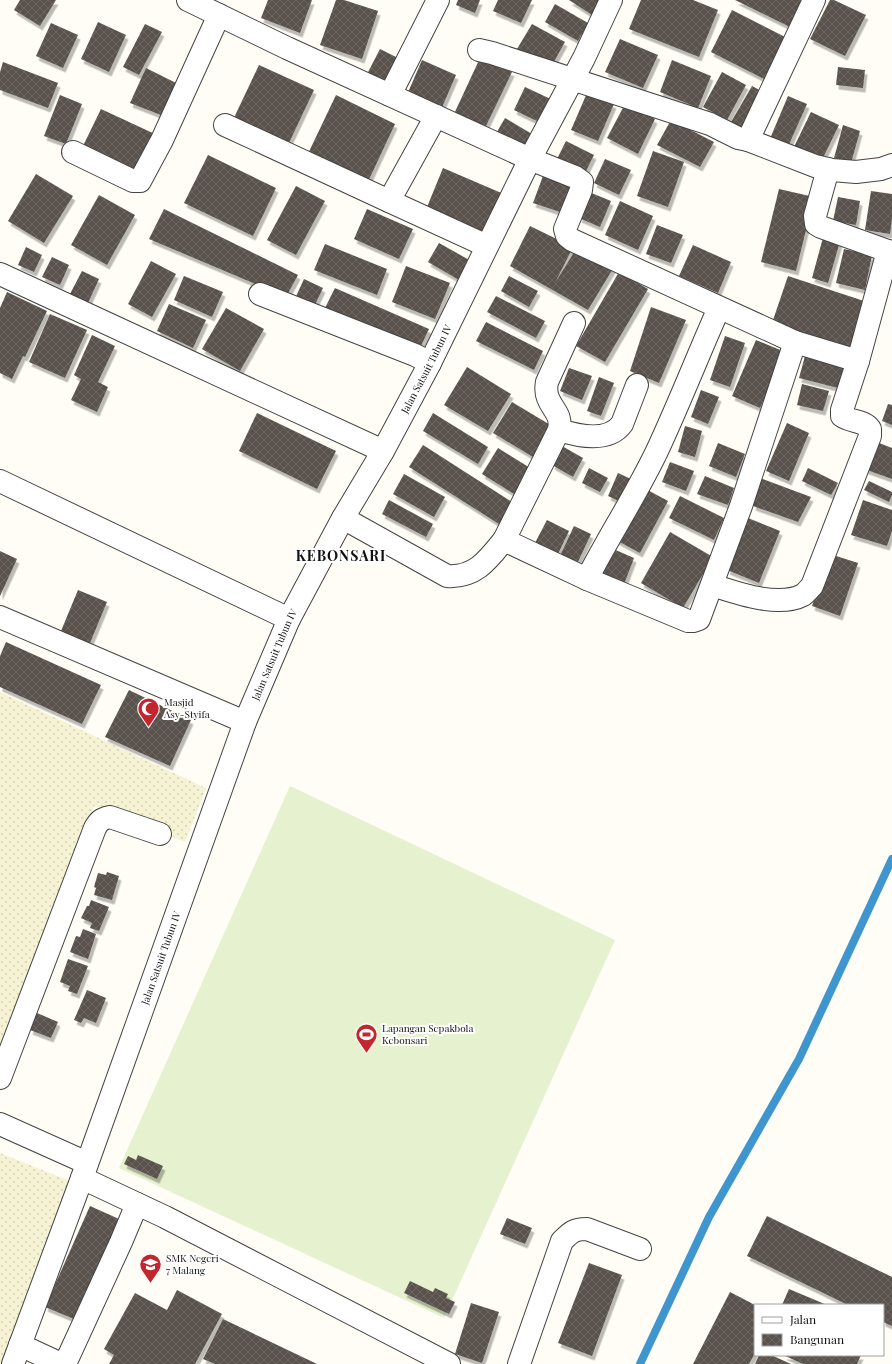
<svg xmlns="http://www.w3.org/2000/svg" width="892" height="1364" viewBox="0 0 892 1364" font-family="'Playfair Display',serif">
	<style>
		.farmland { fill: url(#farmland-dots) }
		.pitch { fill: #e6f2cf }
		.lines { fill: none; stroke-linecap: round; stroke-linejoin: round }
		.stream { stroke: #3f96cf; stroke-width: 8 }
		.building { fill: url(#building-cross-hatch); filter: url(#shadow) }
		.minor-casing { stroke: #444; stroke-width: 24 }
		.minor { stroke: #fff; stroke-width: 22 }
		.labels { text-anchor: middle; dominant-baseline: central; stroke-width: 4; stroke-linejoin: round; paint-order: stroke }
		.street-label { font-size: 10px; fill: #111; stroke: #fff }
		.poi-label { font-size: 10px; fill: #111; stroke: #fff; text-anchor: start }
		.district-label { font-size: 14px; font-weight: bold; letter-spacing: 1px; fill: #111; stroke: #fff }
	</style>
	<defs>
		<pattern id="farmland-dots" width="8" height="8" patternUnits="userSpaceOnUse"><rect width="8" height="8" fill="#f6f3d4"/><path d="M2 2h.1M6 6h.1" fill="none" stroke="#d2cfb5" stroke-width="1.8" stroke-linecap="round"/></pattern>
		<pattern id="building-cross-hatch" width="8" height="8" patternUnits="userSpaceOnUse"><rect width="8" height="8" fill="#5a524d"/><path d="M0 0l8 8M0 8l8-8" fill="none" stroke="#6d6662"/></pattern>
		<filter id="shadow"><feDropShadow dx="2.5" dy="4.5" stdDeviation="0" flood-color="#0004"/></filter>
	</defs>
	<rect width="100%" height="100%" fill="#fffdf5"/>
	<g class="farmland">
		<polygon points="0,692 206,788 185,842 94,806 0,1047"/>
		<polygon points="0,1153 70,1181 2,1364 0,1364"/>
	</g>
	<polygon class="pitch" points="290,786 615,940 444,1318 119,1168"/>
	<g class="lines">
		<polyline class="stream" points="640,1364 709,1217 799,1059 892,859"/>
	</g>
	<g class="building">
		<polygon points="20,0 56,0 40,26 14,10"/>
		<polygon points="268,0 312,0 300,33 261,18"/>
		<polygon points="336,0 344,0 378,11 362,59 320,45"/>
		<polygon points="458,0 480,0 475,13 456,5"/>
		<polygon points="498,0 532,0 521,23 493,11"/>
		<polygon points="569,0 601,0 592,15"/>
		<polygon points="641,0 693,0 718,10 699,57 629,29"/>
		<polygon points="735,0 805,0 792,28"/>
		<polygon points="830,0 834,0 866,15 845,56 810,39"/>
		<polygon points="555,4 588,23 578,41 545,22"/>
		<polygon points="732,10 787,38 766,80 711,52"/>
		<polygon points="98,22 126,35 109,72 81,59"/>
		<polygon points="51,23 78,35 63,68 36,56"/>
		<polygon points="145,24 162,32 139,75 123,67"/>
		<polygon points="532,24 565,42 551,67 517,49"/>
		<polygon points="620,39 658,55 643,88 605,72"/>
		<polygon points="380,49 404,61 390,90 365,78"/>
		<polygon points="480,58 512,72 485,128 454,114"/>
		<polygon points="422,60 456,75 440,112 406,97"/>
		<polygon points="672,60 711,76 698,108 660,92"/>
		<polygon points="3,62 58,83 48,108 0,90 0,72"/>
		<polygon points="259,65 314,90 287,147 232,122"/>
		<polygon points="838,67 865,70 863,88 836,85"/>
		<polygon points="146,68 180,85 166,117 130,103"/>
		<polygon points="722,72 746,85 727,120 703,107"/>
		<polygon points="752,86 767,94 746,130 731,122"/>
		<polygon points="525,87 557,102 545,125 514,110"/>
		<polygon points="587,93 614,104 598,141 571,130"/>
		<polygon points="60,95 82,104 66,144 44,136"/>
		<polygon points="336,95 395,124 365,188 305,160"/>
		<polygon points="788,96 807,104 787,149 769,141"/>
		<polygon points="625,104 655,119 638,154 607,138"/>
		<polygon points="101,109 157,135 139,171 82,148"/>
		<polygon points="811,112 839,125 821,162 793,149"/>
		<polygon points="505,118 537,137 526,156 494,137"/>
		<polygon points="671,120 714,142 700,167 657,145"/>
		<polygon points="843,125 860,131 851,163 834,158"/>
		<polygon points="566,141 594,155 584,175 556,161"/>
		<polygon points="653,151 684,162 668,207 637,196"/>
		<polygon points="208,155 276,188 253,236 184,203"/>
		<polygon points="605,159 631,170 619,195 594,183"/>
		<polygon points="443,168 506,195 486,239 425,212"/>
		<polygon points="36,174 73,196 44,243 8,221"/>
		<polygon points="543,176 576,187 566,214 533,203"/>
		<polygon points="296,186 325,201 296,255 267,240"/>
		<polygon points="779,189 814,197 796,271 761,262"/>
		<polygon points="871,191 892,194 892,219 890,234 865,230"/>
		<polygon points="589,192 611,201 600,227 579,218"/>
		<polygon points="99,195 135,215 107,265 71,245"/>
		<polygon points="838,197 860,201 856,225 833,221"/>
		<polygon points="620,201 653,216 638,250 605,235"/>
		<polygon points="164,209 298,275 286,297 149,239"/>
		<polygon points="367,209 413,229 399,259 354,239"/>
		<polygon points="657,225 683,235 671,263 646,254"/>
		<polygon points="530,226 573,247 555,283 578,246 614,267 588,310 510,266"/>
		<polygon points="824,234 841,238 828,283 812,278"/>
		<polygon points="439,243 471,261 459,280 428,262"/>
		<polygon points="325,244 387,269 377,295 314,270"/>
		<polygon points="693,245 731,262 718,293 679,276"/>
		<polygon points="26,247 42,255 34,272 18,265"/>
		<polygon points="844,249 872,255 865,290 836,283"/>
		<polygon points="52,257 69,265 60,285 42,277"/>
		<polygon points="151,261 176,274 152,317 128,304"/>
		<polygon points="406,266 450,283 435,319 392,302"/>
		<polygon points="82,271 99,279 88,303 70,294"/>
		<polygon points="619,272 648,289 605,362 576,346"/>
		<polygon points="184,276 223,292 212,317 174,300"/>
		<polygon points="509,276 538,291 529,307 501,291"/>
		<polygon points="788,276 867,302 850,352 771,326"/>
		<polygon points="304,279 323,288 312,311 293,303"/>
		<polygon points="335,288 429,329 420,348 322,314"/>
		<polygon points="7,292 47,311 25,357 23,356 12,379 0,373 0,308"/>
		<polygon points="496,296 545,321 536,338 487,312"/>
		<polygon points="169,304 206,320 193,348 157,331"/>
		<polygon points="651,307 686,320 659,383 630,371"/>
		<polygon points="226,308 264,329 240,371 202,349"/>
		<polygon points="50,314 87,330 65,378 29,362"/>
		<polygon points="486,322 543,351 534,370 476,341"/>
		<polygon points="92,335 115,346 98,382 108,387 97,412 71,400 81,379 74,375"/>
		<polygon points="725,336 745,343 730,387 710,380"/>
		<polygon points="756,340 785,352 760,408 732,396"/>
		<polygon points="805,356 844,366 838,388 799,378"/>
		<polygon points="467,367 511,394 488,431 444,405"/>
		<polygon points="569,368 592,376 582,400 560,391"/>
		<polygon points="599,377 614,383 601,416 587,411"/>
		<polygon points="802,384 829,391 823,411 797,405"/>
		<polygon points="701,390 719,397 708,424 691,417"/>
		<polygon points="512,402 552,426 533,457 493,433"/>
		<polygon points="888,404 892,405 892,425 882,421"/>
		<polygon points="257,413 336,451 317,489 239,451"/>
		<polygon points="433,413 488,447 478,464 423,431"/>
		<polygon points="787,423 809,433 789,481 766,471"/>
		<polygon points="685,426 702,431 695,457 678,452"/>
		<polygon points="874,441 892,448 892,479 864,469"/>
		<polygon points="718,443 745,454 736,477 709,466"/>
		<polygon points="423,445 512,502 499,524 409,467"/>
		<polygon points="562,446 583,458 573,477 552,465"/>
		<polygon points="498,448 535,471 519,497 482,474"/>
		<polygon points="670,462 694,471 686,491 662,482"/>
		<polygon points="589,468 608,478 600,492 582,483"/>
		<polygon points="808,468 838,483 831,495 802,481"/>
		<polygon points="618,473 633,480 623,503 608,496"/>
		<polygon points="404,474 445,497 434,517 393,494"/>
		<polygon points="705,476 734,488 728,505 697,494"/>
		<polygon points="760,478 811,497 798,522 753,506"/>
		<polygon points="869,481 892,492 892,495 889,502 864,490"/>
		<polygon points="642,487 668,501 640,553 614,539"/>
		<polygon points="680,496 724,518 714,540 669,518"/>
		<polygon points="389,500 433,524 426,537 382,514"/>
		<polygon points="863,500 892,510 892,531 887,546 851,535"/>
		<polygon points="748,518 780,531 759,583 727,570"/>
		<polygon points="547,520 569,531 558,554 535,543"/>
		<polygon points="574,526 591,534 577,564 560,556"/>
		<polygon points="670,532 713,557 683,608 641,583"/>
		<polygon points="611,548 634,558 623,587 598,578"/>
		<polygon points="0,551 17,559 0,596"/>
		<polygon points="830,554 858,563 840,616 812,606"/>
		<polygon points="78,590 107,602 90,643 61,631"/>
		<polygon points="6,642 101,685 82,724 0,687 0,656"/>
		<polygon points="129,690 191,720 170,766 105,737"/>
		<polygon points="107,872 119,876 112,900 94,895 96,888 94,887 98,873 106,875"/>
		<polygon points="91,900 109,907 99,931 90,928 92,923 81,918 87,906 89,906"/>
		<polygon points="83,929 96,934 88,959 70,952 76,936 80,937"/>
		<polygon points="68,959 88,966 77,994 68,991 70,986 60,982"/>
		<polygon points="87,990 106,998 96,1023 84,1018 81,1023 74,1020"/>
		<polygon points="37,1013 58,1022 51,1038 30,1030"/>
		<polygon points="138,1155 163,1166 157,1179 124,1164 128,1156 136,1160"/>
		<polygon points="90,1206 119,1219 74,1319 45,1307"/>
		<polygon points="767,1216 892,1277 892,1326 883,1322 883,1305 848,1305 747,1256"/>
		<polygon points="507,1218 532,1228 525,1244 500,1234"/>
		<polygon points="589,1263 622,1275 592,1356 558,1343"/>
		<polygon points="410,1281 433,1292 435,1288 448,1294 446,1298 455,1302 449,1314 404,1293"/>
		<polygon points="789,1289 827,1305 782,1305"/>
		<polygon points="177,1290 222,1314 195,1364 109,1364 114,1355 104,1349 135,1293 167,1310"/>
		<polygon points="730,1292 755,1305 755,1353 749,1364 693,1364"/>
		<polygon points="471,1303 499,1312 482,1363 455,1354"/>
		<polygon points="223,1319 317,1364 215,1364 203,1359"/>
		<polygon points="759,1355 771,1355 791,1364 755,1364"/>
		<polygon points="783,1355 861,1355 857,1364 803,1364"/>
	</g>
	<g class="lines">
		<defs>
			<g id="minor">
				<path d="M188,0L287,48L530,159L575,177L582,182L581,190L565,229L567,236L572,240L795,342L858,361L842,410V416C850,422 864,420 870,429V436L812,586C809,589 806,593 803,595C778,608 737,593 712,585"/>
				<polyline points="479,50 492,53 710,124 738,138 748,140 814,0"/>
				<polyline points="390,95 438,0"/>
				<polyline points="225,125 389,201 436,116"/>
				<polyline points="748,140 815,166 832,170 856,172 881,169 892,165"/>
				<polyline points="73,152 133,181 140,181 162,140 219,15"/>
				<polyline points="828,169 815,216 816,224 821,227 888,251"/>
				<polyline points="389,201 487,246"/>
				<polyline points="0,274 383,451"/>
				<polyline points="260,294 415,355 430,363"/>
				<polyline points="858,361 888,251 892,253"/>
				<path d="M559,430C578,436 608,443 622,424L637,385"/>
				<polyline points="0,481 289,619"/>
				<path d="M343,518L447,576C475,578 488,560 504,540L559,430C562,414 553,411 548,398C546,393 546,387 547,382L574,323"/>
				<polyline points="504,540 587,579 688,621 693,621 699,619 741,506 795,342"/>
				<path d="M587,579C609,536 636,495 657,451C679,404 698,355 719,308"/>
				<polyline points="0,617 245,722"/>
				<path d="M0,1078L95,828C99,821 101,819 110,817L160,834"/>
				<polyline points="0,1124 87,1163"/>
				<polyline points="82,1178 165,1217 449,1364"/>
				<polyline points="20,1345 61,1364"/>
				<path id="s1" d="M13,1364L82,1178L245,722L289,619L343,518L383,451L430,363L530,159L584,58L611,0"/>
				<polyline points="65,1364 121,1242 137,1204"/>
				<path d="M519,1364L562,1241C571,1232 574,1229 587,1229L640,1249"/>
			</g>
		</defs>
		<use href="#minor" class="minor-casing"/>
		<use href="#minor" class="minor"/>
	</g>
	<defs>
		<symbol id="mosque-pin" viewBox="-11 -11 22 30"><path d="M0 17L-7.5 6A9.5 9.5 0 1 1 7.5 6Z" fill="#c4262e" stroke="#fff"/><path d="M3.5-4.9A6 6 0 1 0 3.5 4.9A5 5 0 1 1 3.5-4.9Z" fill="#fff"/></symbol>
		<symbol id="stadium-pin" viewBox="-11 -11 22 30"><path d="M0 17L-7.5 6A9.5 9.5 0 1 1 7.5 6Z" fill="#c4262e" stroke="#fff"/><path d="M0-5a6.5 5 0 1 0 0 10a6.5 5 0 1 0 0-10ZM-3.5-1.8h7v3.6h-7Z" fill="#fff"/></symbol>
		<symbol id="school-pin" viewBox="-11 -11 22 30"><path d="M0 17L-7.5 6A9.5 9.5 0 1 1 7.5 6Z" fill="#c4262e" stroke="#fff"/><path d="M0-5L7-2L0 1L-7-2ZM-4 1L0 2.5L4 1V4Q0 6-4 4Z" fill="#fff"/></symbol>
	</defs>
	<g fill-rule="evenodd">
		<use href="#mosque-pin" x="136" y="696" width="25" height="34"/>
		<use href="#stadium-pin" x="354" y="1022" width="25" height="34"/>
		<use href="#school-pin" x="138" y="1252" width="25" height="34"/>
	</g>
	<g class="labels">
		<g class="street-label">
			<text stroke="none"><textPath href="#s1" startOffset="1080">Jalan Satsuit Tubun IV</textPath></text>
			<text stroke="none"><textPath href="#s1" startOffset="756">Jalan Satsuit Tubun IV</textPath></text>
			<text stroke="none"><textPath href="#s1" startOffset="432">Jalan Satsuit Tubun IV</textPath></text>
		</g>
		<g class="poi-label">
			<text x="164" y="702">Masjid<tspan x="164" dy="12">Asy-Styifa</tspan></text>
			<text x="382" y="1028">Lapangan Sepakbola<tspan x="382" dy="12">Kebonsari</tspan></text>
			<text x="166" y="1258">SMK Negeri<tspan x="166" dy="12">7 Malang</tspan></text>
		</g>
		<g class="district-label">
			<text x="341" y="555">KEBONSARI</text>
		</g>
	</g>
	<rect x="754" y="1304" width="130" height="52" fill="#ffffff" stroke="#a0a0a0"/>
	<rect x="762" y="1317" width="20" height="6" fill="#ffffff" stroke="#a0a0a0"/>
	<text x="790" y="1324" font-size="12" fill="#111111">Jalan</text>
	<rect x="762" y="1334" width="20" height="12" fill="url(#building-cross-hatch)" stroke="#a0a0a0"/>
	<text x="790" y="1344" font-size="12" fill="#111111">Bangunan</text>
</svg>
